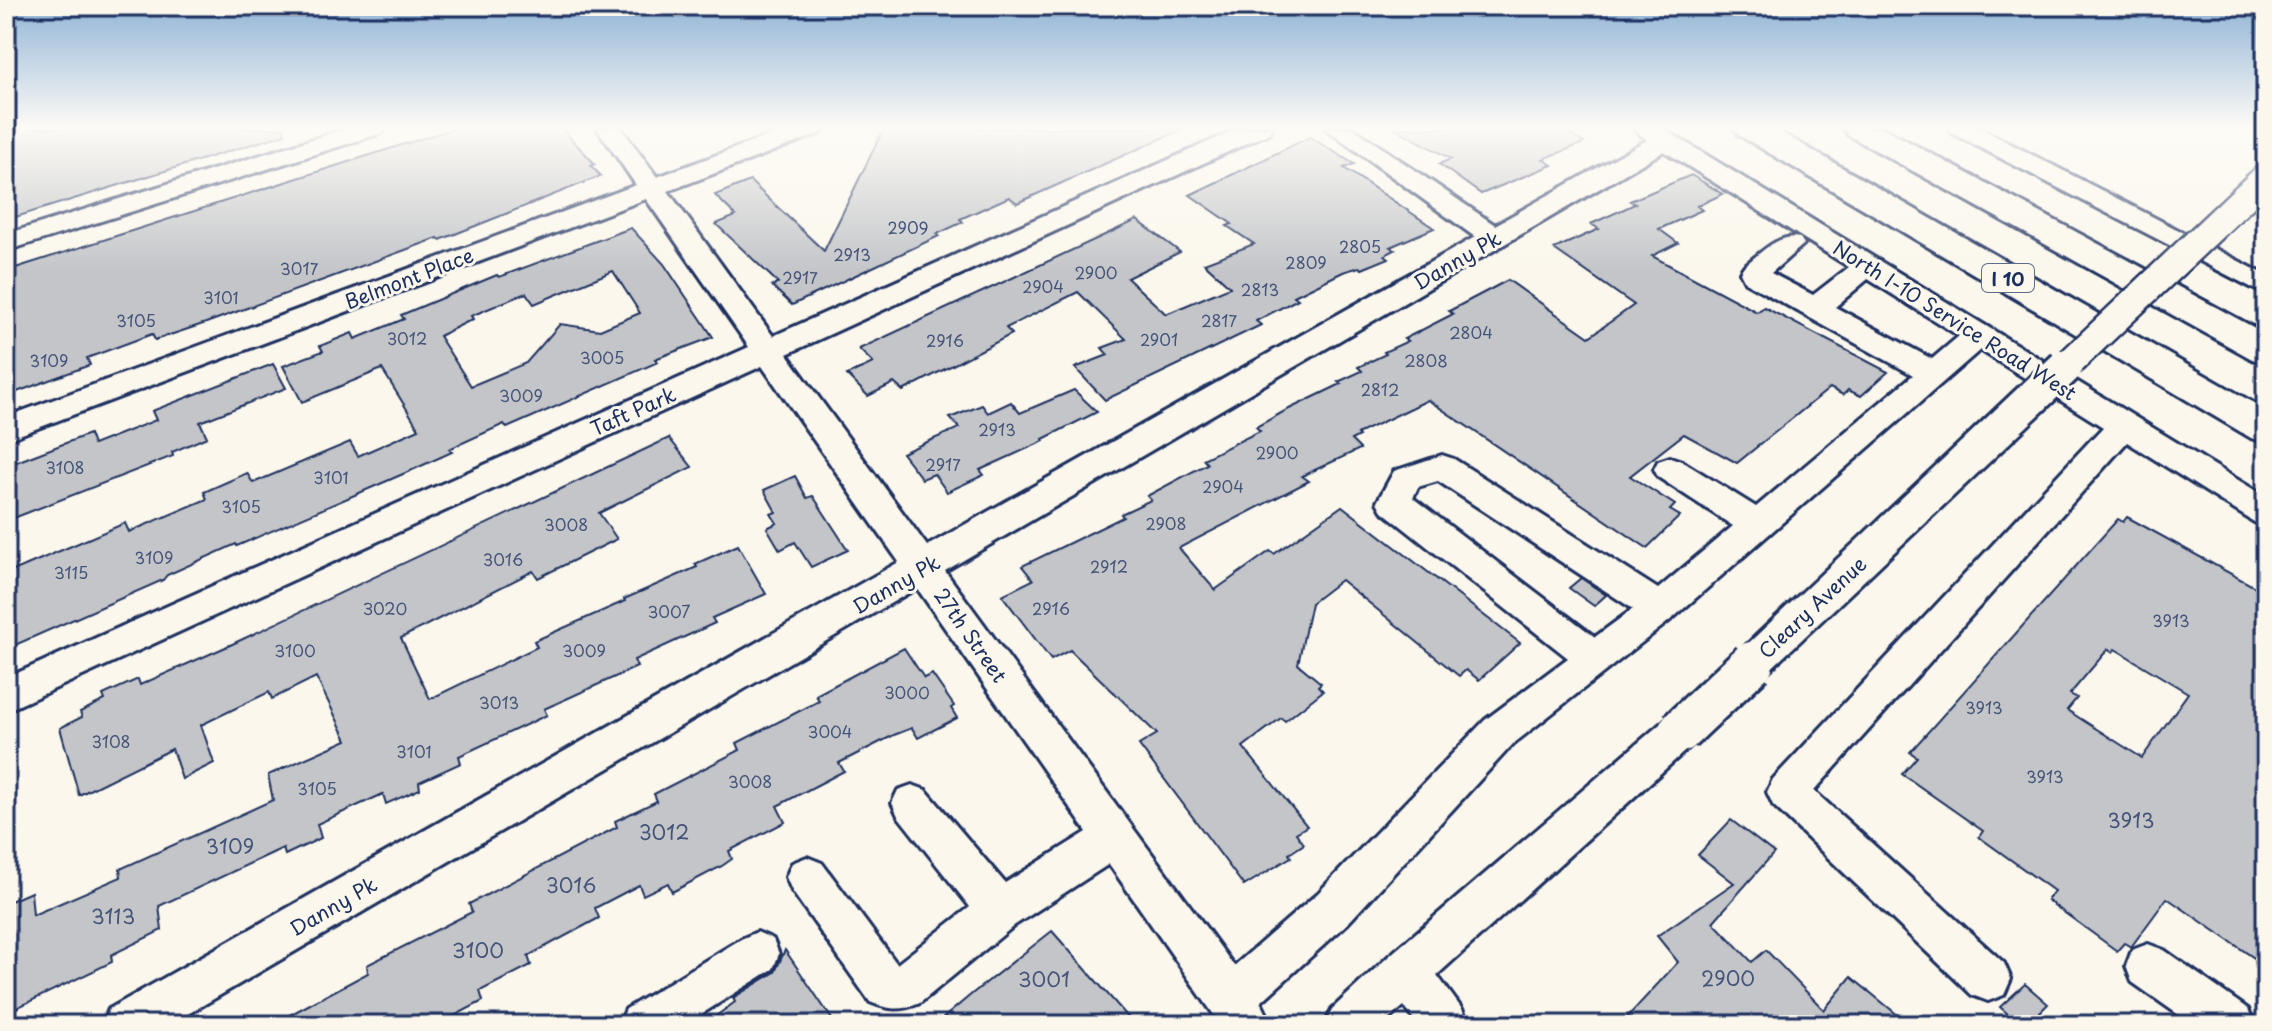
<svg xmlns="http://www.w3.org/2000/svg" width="2272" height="1031" viewBox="0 0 2272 1031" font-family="'Playpen Sans',sans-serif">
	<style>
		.building { fill: #c3c5c9; stroke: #1b2f5e; stroke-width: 2; fill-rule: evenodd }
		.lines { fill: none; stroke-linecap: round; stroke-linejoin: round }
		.minor-casing { stroke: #1b2f5e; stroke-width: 6 }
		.highway-casing { stroke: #1b2f5e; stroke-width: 6 }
		.minor { fill: #fbf7ec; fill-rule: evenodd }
		.highway { fill: #fbf7ec; fill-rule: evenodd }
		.minor-bridge-far2-casing { stroke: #1b2f5e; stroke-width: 32; stroke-linecap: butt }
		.minor-bridge-far1-casing { stroke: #1b2f5e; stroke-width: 40; stroke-linecap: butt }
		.minor-bridge-casing { stroke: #1b2f5e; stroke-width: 48; stroke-linecap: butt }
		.minor-bridge-far2 { stroke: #fbf7ec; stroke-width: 27 }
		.minor-bridge-far1 { stroke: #fbf7ec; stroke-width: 34 }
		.minor-bridge { stroke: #fbf7ec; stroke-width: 42 }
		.labels { text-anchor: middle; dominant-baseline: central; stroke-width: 6; stroke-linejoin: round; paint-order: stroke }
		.number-label { font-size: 16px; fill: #455479 }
		.shield { fill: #fbf7ec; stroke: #5e6b89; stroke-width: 2 }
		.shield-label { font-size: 18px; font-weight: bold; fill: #1b2f5e }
		.street-label { font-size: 20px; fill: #1b2f5e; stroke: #fbf7ec }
		.near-number-label { font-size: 20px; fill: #455479 }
	</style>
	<rect width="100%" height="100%" fill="#fbf7ec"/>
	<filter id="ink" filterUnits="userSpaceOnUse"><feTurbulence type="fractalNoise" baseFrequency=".0125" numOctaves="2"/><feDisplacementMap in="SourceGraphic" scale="16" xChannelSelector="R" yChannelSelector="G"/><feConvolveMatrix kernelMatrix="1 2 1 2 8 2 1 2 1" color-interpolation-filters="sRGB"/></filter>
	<g filter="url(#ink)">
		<g class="building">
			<polygon points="6,128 284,128 285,134 6,220"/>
			<polygon points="455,128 561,128 595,164 591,166 601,176 440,240 438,238 206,323 155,340 152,334 87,358 90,365 6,396 6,271"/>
			<polygon points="884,128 1185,128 1017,203 1009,197 960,219 963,222 937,234 939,236 792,305 772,286 778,283 716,224 736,216 715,195 750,181 824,251"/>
			<polygon points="1395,128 1560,128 1584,143 1543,159 1552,165 1481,194 1439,164 1451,159"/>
			<polygon points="1310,137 1354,164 1344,168 1434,228 1390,247 1395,250 1385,255 1389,258 1362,269 1359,267 1343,272 1294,296 1298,299 1256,321 1261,325 1105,400 1075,368 1108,355 1102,348 1126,339 1078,292 1006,328 1012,334 903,391 894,383 868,396 847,375 873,363 859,349 1137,220 1180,252 1127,278 1166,314 1230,287 1204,263 1254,244 1227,226 1232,224 1190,195"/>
			<polygon points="1691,175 1723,194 1697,206 1702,210 1659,229 1678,243 1652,256 1757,312 1764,307 1888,372 1861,396 1848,390 1843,395 1830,388 1737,463 1684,434 1630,476 1675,505 1670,510 1680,516 1647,548 1428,400 1357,434 1359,436 1351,440 1360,449 1302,476 1309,481 1179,548 1215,590 1270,551 1274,554 1342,506 1520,643 1479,680 1466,670 1459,676 1341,580 1311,603 1298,664 1321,683 1318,686 1323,691 1285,721 1281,718 1243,747 1307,826 1296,833 1304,844 1289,854 1291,857 1244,886 1139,745 1157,734 1070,650 1051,660 1002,595 1033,580 1022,566 1123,517 1121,514 1151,500 1147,496 1207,464 1203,459 1260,431 1256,427 1285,411 1341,384 1338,382 1362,371 1358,367 1386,354 1384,352 1408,341 1404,339 1453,314 1449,311 1508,280 1589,337 1634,305 1554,249 1599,229 1591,224 1635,204 1630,201"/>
			<path d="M631,228L664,264L713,337L655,359L658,362L507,428L504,424L449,449L452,452L410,471L237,546L236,544L167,575L163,580L6,649V574L125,523L129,532L207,499L204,492L247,473L253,483L350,442L358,456L419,429L382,369L302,402L283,366L323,351L320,346L352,333L355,339L404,319L401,315L497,275L499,277ZM613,271L640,313L600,330L560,324L526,363L471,386L439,336L473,319L471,316L526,293L534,304Z"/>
			<polygon points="273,364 286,388 200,422 207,437 172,452 173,456 6,521 6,466 89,434 93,445 156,420 152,411"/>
			<polygon points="1074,390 1097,412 1043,439 1044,441 980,470 984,475 947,492 934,474 922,479 902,453 959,428 950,418 982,405 988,413 1011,402 1020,413"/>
			<polygon points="669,438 692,467 599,513 617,539 538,578 533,571 401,638 430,699 537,647 534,641 625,601 624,599 697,567 695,564 738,545 766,594 712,618 715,623 634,660 637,667 544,709 547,715 459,756 461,763 419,782 420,789 386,804 383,794 317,824 321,838 285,855 283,848 159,906 162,930 111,955 112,962 6,1013 6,903 31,892 33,915 121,877 120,869 273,800 268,775 347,740 316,677 272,699 269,692 201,725 214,763 182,779 172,749 79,795 60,728 82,717 80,712 105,700 103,695 138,679 140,685 228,646"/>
			<polygon points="795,476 807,498 813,496 848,550 811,567 795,542 780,550 767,528 777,523 771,514 776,512 764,490"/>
			<path d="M2127,517L2266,593V966L2167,898L2131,947L2124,943L2117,951L2047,900L2054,891L1979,837L1983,831L1902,774L1917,757L1910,752L2118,519L2123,522ZM2108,649L2113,652L2115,649L2188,693L2142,758L2067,710L2077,698L2070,694Z"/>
			<polygon points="1581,578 1606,595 1594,606 1569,588"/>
			<polygon points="904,648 924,678 932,674 954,706 951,708 957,718 918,738 912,728 894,735 839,763 844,771 777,806 785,822 729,851 732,859 722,866 672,892 668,883 643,895 639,885 595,908 599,918 528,956 531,965 480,991 483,1001 437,1025 271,1025 368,973 367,965 472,912 469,904 617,827 615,821 657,801 654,794 740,750 737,743 819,701 816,695"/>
			<polygon points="1731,820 1774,853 1713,922 1752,962 1766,950 1824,1010 1851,977 1910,1025 1620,1025 1678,962 1657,936 1734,883 1698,855"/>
			<polygon points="1052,931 1135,1025 935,1025 973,993"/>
			<polygon points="785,950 836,1025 704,1025 735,1002 733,998 775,972"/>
			<polygon points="2025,984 2048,1004 2027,1025 2020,1025 2000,1007"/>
		</g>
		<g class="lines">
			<defs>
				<g id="minor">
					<polygon points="348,128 385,128 382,133 6,251 6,234"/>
					<path d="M597,128H621L657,177L790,128H824L821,133L668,191L773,336L1240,128H1272L1269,133L787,354L927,546L1475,237L1325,128H1353L1495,225L1647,140L1633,128H1662L2266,497V526L2254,522L2127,442L1814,791L2004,963L2011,979L2004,995L1988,1001L1972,995L1773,805L1767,792L1773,779L2103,427L1980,350L1673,618L1513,744L1348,923L1261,1002L1272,1025H1221L1109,864L1015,925L920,1003C901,1011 889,1010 870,1002L792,891L786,877L792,863L807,857L822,863L897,964L970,907L898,816L892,803L898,790L912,785L926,790L1005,883L1087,832L917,588L169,1025H102L109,1009L899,562L762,366L6,711V678L749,347L646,199L6,440V417L636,185ZM1664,151L1849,267L1813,295L1771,273L1804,244L1800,238C1778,233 1761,253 1744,266L1740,272L1745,282L1913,375L1756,507L1682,461L1670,457L1658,461L1654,469L1658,477L1733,526L1658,589L1454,459L1442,455L1394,471L1377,502L1382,511L1568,658L1485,720L1318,893L1234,966L945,571ZM1868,279L1959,336L1932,359L1835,307ZM1438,481L1633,609L1595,637L1413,498L1418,487Z"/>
					<polygon points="1949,128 1980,128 2266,275 2266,295 1952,133"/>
					<polygon points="1680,714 1694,719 1700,731 1694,743 1437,975 1462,1009 1469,1025 1418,1025 1404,1006 1382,1025 1325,1025 1332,1009 1390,955 1666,719"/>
					<polygon points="757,932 773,939 779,954 773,969 684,1025 619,1025 626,1009 741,939"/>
					<polygon points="2148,944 2164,950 2248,1009 2255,1025 2193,1025 2132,982 2126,966 2132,950"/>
				</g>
				<g id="highway">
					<polygon points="1734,128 1773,128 2266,410 2266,442 2251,438 1739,135"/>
					<polygon points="1843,128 1883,128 2266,334 2266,363 2252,359 1848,135"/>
				</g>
			</defs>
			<use href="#minor" class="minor-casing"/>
			<use href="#highway" class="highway-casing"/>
			<use href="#minor" class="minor"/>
			<use href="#highway" class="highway"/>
			<defs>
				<polyline id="minor-bridge-far2" points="2063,369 2266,177"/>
				<polyline id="minor-bridge-far1" points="1750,665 2065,367"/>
				<polyline id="minor-bridge" points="1680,731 1752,663"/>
			</defs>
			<use href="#minor-bridge-far2" class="minor-bridge-far2-casing"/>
			<use href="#minor-bridge-far1" class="minor-bridge-far1-casing"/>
			<use href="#minor-bridge" class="minor-bridge-casing"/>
			<use href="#minor-bridge-far2" class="minor-bridge-far2"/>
			<use href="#minor-bridge-far1" class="minor-bridge-far1"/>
			<use href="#minor-bridge" class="minor-bridge"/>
		</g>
	</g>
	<linearGradient id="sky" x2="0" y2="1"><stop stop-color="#91b4d6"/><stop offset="0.47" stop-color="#fdfbf6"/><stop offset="1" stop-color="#fdfbf6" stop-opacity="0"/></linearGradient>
	<rect width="2272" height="272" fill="url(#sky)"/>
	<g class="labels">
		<g class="number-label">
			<text x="908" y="227">2909</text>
			<text x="1360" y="246">2805</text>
			<text x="852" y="254">2913</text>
			<text x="1306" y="262">2809</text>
			<text x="299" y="268">3017</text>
			<text x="1096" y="272">2900</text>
			<text x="800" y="277">2917</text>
			<text x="1043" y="286">2904</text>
			<text x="1260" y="289">2813</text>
			<text x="221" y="297">3101</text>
			<text x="136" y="320">3105</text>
			<text x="1219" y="320">2817</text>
			<text x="1471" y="332">2804</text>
			<text x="407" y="338">3012</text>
			<text x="1159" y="339">2901</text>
			<text x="945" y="340">2916</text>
			<text x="602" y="357">3005</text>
			<text x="49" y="360">3109</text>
			<text x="1426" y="360">2808</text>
			<text x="1380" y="389">2812</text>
			<text x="521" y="395">3009</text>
			<text x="997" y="429">2913</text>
			<text x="1277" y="452">2900</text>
			<text x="943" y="464">2917</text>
			<text x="65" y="467">3108</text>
			<text x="331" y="477">3101</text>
			<text x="1223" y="486">2904</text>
			<text x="241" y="506">3105</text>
			<text x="1166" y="523">2908</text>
			<text x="566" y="524">3008</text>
			<text x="154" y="557">3109</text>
			<text x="503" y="559">3016</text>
			<text x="1109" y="566">2912</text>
			<text x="71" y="572">3115</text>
			<text x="385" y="608">3020</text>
			<text x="1051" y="608">2916</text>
			<text x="669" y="611">3007</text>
			<text x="2171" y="620">3913</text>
			<text x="295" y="650">3100</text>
			<text x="584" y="650">3009</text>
			<text x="907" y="692">3000</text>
			<text x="499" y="702">3013</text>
			<text x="1984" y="707">3913</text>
			<text x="830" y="731">3004</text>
			<text x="111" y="741">3108</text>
			<text x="414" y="751">3101</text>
			<text x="2045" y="776">3913</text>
			<text x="750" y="781">3008</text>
			<text x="317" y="788">3105</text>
		</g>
		<rect class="shield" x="1982" y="264" width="52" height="28" rx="6"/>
		<g class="shield-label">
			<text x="2008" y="278">I 10</text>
		</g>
		<g class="street-label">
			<text transform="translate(1457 260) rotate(-30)">Danny Pk</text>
			<text transform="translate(409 278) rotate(-21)">Belmont Place</text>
			<text transform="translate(1955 320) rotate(32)">North I-10 Service Road West</text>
			<text transform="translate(633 411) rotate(-24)">Taft Park</text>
			<text transform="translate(896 584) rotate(-30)">Danny Pk</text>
			<text transform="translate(1812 607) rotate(-43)">Cleary Avenue</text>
			<text transform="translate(971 635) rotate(55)">27th Street</text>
			<text transform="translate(333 906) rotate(-30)">Danny Pk</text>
		</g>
		<g class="near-number-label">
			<text x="2131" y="820">3913</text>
			<text x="664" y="832">3012</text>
			<text x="230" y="846">3109</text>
			<text x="571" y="885">3016</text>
			<text x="113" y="916">3113</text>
			<text x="478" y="950">3100</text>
			<text x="1728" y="978">2900</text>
			<text x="1044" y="979">3001</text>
		</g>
	</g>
	<rect width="2272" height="1031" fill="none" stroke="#fbf7ec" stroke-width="32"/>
	<rect x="16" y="16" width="2240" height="999" fill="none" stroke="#1b2f5e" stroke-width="3" filter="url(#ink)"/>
</svg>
